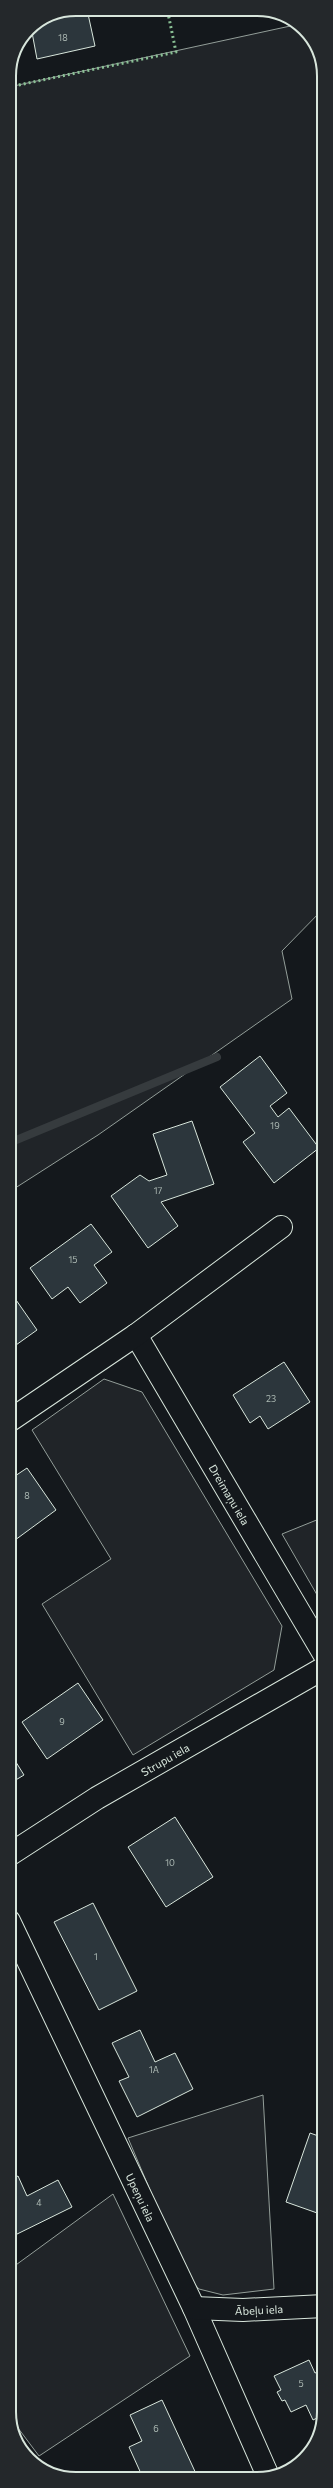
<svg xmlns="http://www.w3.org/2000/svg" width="333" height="2488" viewBox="0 0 333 2488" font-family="Commissioner,sans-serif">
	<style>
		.green { fill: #202428; stroke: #939e99 }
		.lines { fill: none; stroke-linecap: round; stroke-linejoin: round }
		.stream { stroke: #363b3e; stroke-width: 8 }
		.building { fill: #2c363c; stroke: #d8e6dc }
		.minor-casing { stroke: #d8e6dc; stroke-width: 24 }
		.minor { stroke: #14181c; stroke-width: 22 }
		.hedge { stroke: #8ac095; stroke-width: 3; stroke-dasharray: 2 3; stroke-linecap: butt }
		.labels { text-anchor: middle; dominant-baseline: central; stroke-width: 3; stroke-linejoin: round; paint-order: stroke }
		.number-label { font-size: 9px; fill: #adbab4 }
		.street-label { font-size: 11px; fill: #d8e6dc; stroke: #14181c }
		.rim { fill: none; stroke: #d8e6dc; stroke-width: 2 }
	</style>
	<rect width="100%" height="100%" fill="#14181c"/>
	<g class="green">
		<polygon points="295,25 307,32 324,72 324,908 282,951 292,999 98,1135 9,1192 9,87"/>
		<polygon points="104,1379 142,1392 282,1626 274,1670 133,1755 42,1604 111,1559 32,1430"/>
		<polygon points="324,1517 324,1607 282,1534"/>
		<polygon points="263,2095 274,2289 223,2295 199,2289 186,2275 128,2138"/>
		<polygon points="113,2194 190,2356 39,2456 9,2416 9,2270"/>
	</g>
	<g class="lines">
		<g class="stream">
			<polyline points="324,978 324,1004"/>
			<polyline points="9,1143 217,1057"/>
		</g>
	</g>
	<g class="building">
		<polygon points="271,11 249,16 248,12"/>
		<polygon points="51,14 88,14 95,46 37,59 31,27"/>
		<polygon points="260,1056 287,1093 270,1106 278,1117 289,1108 319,1148 274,1183 243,1142 255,1133 220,1087"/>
		<polygon points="192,1121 214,1184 161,1202 178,1226 148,1248 111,1196 140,1175 149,1181 167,1175 153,1134"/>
		<polygon points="91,1224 112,1252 94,1265 107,1283 80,1303 68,1287 52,1299 30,1268"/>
		<polygon points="14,1297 37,1330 9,1350 9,1300"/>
		<polygon points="284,1362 310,1402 268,1429 260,1416 250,1423 233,1395"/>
		<polygon points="27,1468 56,1510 11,1543 9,1480"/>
		<polygon points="78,1683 103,1720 47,1759 22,1722"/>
		<polygon points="9,1751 24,1775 9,1784"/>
		<polygon points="175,1817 213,1877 166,1907 128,1847"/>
		<polygon points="93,1903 137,1991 99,2010 54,1922"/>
		<polygon points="140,2030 155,2062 175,2053 193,2089 137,2117 119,2081 129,2077 112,2043"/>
		<polygon points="310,2133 324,2138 324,2202 320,2214 286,2202"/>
		<polygon points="18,2176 27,2196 58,2180 72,2207 9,2238 9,2180"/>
		<polygon points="309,2360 315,2373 323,2370 324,2372 323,2415 313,2420 306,2405 291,2412 285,2400 282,2401 277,2392 281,2390 274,2376"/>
		<polygon points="162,2400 198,2478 143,2478 129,2447 142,2441 130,2415"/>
	</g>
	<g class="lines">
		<defs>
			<g id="minor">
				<path id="s1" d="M136,1335L324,1654"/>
				<polyline points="9,1421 136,1335 281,1227"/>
				<path id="s2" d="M9,1855L97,1798L324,1668"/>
				<path id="s3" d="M9,1921L194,2308L268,2476"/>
				<path id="s4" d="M194,2308L243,2310L324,2306"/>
			</g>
		</defs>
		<use href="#minor" class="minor-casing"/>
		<use href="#minor" class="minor"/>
		<polyline class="hedge" points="9,87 176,52 168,13"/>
	</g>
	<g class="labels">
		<g class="number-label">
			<text x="63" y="37">18</text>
			<text x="275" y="1125">19</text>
			<text x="158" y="1190">17</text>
			<text x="73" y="1259">15</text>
			<text x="271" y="1398">23</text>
			<text x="27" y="1495">8</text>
			<text x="62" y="1721">9</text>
			<text x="170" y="1862">10</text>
			<text x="96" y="1956">1</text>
			<text x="154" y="2069">1A</text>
			<text x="39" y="2202">4</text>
			<text x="301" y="2383">5</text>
			<text x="156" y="2428">6</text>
		</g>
		<g class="street-label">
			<text stroke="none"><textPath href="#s1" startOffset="185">Dreimaņu iela</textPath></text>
			<text stroke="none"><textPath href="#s2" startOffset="183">Strupu iela</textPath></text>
			<text stroke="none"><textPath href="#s3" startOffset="306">Upeņu iela</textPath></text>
			<text stroke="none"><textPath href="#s4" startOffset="65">Ābeļu iela</textPath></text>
		</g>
	</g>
	<path d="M0 0H333V2488H0ZM76 16H257A60 60 0 0 1 317 76V2412A60 60 0 0 1 257 2472H76A60 60 0 0 1 16 2412V76A60 60 0 0 1 76 16Z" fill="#24282b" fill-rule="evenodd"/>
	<path class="rim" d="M76 16H257A60 60 0 0 1 317 76V2412A60 60 0 0 1 257 2472H76A60 60 0 0 1 16 2412V76A60 60 0 0 1 76 16Z"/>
</svg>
